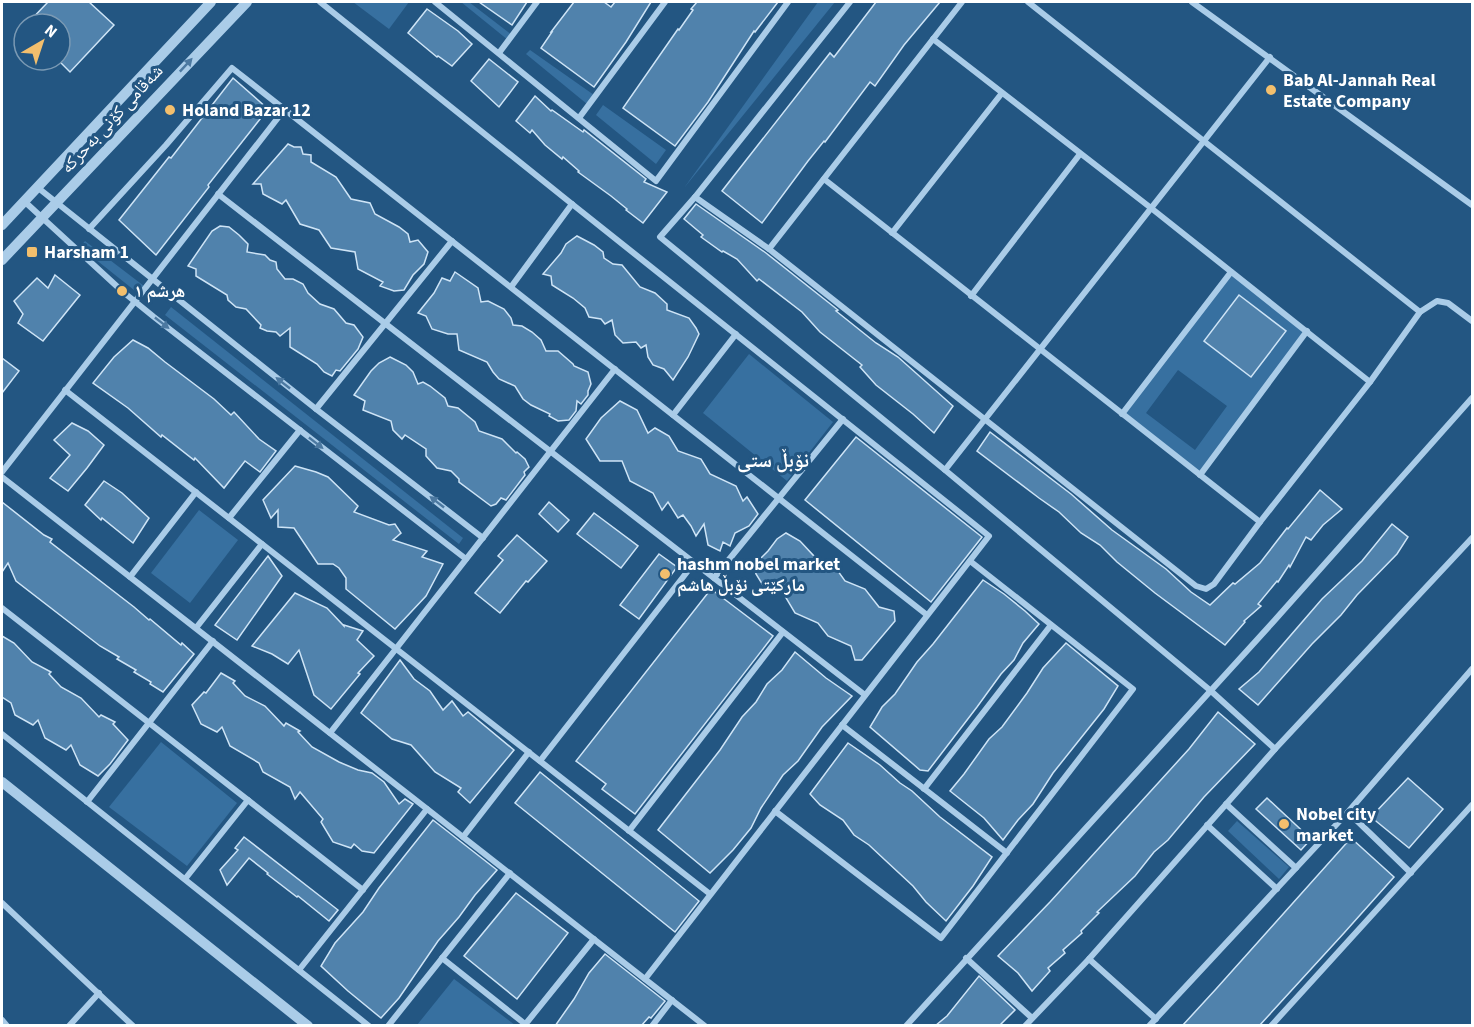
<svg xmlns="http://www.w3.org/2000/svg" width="1474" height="1027" viewBox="0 0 1474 1027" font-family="'Source Sans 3','Noto Naskh Arabic',sans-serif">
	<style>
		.green { fill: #3770a0; fill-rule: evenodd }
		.building { fill: #5082ac; stroke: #cee4f6; stroke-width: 1.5 }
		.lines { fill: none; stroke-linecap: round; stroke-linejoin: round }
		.minor { stroke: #aacce8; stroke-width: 6 }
		.tertiary { stroke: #aacce8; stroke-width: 10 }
		.oneway { fill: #4c79a1 }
		.poi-dot { fill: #f3bf6d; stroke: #235682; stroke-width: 2 }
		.labels { text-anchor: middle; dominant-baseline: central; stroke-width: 6; stroke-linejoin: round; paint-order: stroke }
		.poi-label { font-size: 18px; font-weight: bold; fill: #fff; stroke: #235682; text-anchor: start }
		.street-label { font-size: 18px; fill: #fff; stroke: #235682 }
		.neighbourhood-label { font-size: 20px; font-weight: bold; fill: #fff; stroke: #235682 }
	</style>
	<rect width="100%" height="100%" fill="#235682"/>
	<g class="green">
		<polygon points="353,2 409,2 389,29"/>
		<polygon points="461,2 469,2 512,35 508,40"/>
		<polygon points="818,2 835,2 684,188"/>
		<polygon points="530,50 594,95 587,104 526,54"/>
		<polygon points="603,105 666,150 656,164 596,115"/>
		<polygon points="85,241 144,286 139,294 80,247"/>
		<path d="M1231,272L1307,331L1200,475L1122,414ZM1239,295L1286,331L1204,341ZM1178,370L1227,406L1195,450L1146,413Z"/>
		<polygon points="171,307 463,538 459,544 165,315"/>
		<polygon points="749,354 833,422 787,481 703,413"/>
		<polygon points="199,510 238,540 190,603 151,573"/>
		<polygon points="161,742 237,803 187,866 109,807"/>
		<polygon points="1237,821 1289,867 1279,879 1228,831"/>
		<polygon points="454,979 515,1025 417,1025"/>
	</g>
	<g class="building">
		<polygon points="48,2 89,2 114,25 70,72 60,62 60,24 27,24"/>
		<polygon points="479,2 527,2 512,25"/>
		<polygon points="574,2 604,2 611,7 615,2 651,2 626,42 594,87 541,48 552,32 551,32"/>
		<polygon points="697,2 778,2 755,32 754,31 708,102 675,146 623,108 678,29 679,30 693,10 691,9"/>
		<polygon points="876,2 940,2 904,45 875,86 870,82 825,142 824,141 808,161 762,223 722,191 830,53 834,57"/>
		<polygon points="427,9 458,31 472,44 452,66 438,56 437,57 408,33"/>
		<polygon points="489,59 518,82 499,107 471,81"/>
		<polygon points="233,78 268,109 208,185 209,187 156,255 119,220 169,157 171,158"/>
		<polygon points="535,96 551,111 552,110 583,132 584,130 646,179 644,182 667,192 643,223 626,210 627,209 611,196 578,172 579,171 563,157 562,159 545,145 532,130 530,133 516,121"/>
		<polygon points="288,144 294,147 301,147 303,154 311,155 311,162 336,177 351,199 370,203 375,214 399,227 408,234 410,242 418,240 428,252 424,264 413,275 404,290 394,291 380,286 383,282 358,269 355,252 331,248 319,230 300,224 286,200 282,204 263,194 261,184 253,184"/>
		<polygon points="696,204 766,253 838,310 836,311 876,343 898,357 953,406 934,433 913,414 876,385 860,367 862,365 820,332 802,312 759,279 757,281 737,259 723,251 722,252 701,237 703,235 684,219"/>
		<polygon points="220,226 229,227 239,235 248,244 247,252 265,255 270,260 276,262 277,269 285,279 293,279 303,284 308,293 320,304 334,309 346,323 354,325 363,337 358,349 340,371 336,370 332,376 324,372 317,364 290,347 290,328 280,336 276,332 267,331 260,328 261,325 246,309 236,307 228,300 227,295 196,276 196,269 188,266 212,231"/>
		<polygon points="577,236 594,245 603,252 604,258 613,264 622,265 640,287 655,293 667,304 667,310 689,318 696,328 699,334 688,357 673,380 664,369 653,365 648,357 646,345 641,348 636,342 623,343 615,335 612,320 605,324 601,319 589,317 585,308 573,298 552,285 551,276 543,274 561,253 566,244"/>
		<polygon points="455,272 478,288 481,302 488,301 504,309 511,318 513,325 522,326 532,332 541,340 546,351 558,351 573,364 574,366 588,372 591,384 588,391 588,395 581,404 577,401 576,411 569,420 558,421 549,416 550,414 531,405 523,399 515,386 499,379 493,372 487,362 459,350 457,334 448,334 432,329 426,316 418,313 434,293 442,278 450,281"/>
		<polygon points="55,275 80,295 43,341 18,323 23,314 14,301 37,278 48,288"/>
		<polygon points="1239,295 1286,331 1251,377 1204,341"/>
		<polygon points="133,340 148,348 165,362 214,399 231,415 234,412 259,439 276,451 260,472 245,461 224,488 195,458 194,460 162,435 161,437 128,408 93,383 114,357"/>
		<polygon points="390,357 406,365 413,372 418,384 423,382 430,386 445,398 448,406 458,408 475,422 479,431 502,439 516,453 517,452 525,459 529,467 524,472 525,475 506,500 501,498 496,504 491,506 459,482 459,479 451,471 437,468 426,456 426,449 405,435 402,439 393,430 391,421 363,410 365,401 354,395 371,371 379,363"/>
		<polygon points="2,358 19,371 2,393"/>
		<polygon points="620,401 637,410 648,433 655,428 669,436 678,451 701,459 710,474 736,486 743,501 747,497 758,514 749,526 735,533 730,546 723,542 720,551 708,545 704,524 696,536 691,526 683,515 678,518 668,502 662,510 653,493 630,481 622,461 600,461 586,439 601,418"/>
		<polygon points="72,423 88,431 104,445 87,468 68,491 50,478 70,455 54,440"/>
		<polygon points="990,432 1071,494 1112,530 1166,569 1191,592 1210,605 1233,583 1235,584 1260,563 1287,528 1288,529 1320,490 1342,509 1323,525 1311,540 1306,537 1290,567 1289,565 1278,582 1277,581 1258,604 1261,606 1244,621 1245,622 1225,645 1155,593 1117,562 1100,545 1081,533 1059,512 1039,498 977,451"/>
		<polygon points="856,437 982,537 931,602 805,500"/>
		<polygon points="295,466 316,472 328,477 358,506 354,512 389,525 395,524 401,533 393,540 427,551 422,557 443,564 426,596 395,629 346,589 346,578 339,568 333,564 318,564 294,528 278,527 278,510 271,518 263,500"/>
		<polygon points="104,481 122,493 149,518 133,543 102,518 101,520 85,505"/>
		<polygon points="2,502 44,535 52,539 50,542 134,607 149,620 150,619 181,645 182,643 194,654 163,692 150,684 151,682 134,672 136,670 117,659 119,657 100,646 16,581 8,563 2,572"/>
		<polygon points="549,502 569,520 558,532 539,514"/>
		<polygon points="594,513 638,546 621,568 577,534"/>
		<polygon points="1392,524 1408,537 1397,554 1357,595 1341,615 1312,644 1258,705 1239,689 1259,672 1322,599 1362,561"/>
		<polygon points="786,533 800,541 814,556 833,564 845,581 865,589 879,607 894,611 895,621 862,660 855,660 851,646 828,636 818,623 795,613 782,591 775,592 764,587 756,574 754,565 768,551 777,539"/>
		<polygon points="517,535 547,561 528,582 526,581 500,613 475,593 503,560 498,556"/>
		<polygon points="659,554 677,567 639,619 620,605"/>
		<polygon points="268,556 282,576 237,640 215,625"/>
		<polygon points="983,580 1004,594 1025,611 1039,624 1023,643 1014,660 1001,674 977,707 928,771 920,770 870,727 882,707 895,694 917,662 933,644"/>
		<polygon points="711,589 773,636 635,814 602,789 606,784 576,761"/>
		<polygon points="295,593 327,608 344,626 344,625 363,631 357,640 374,656 358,673 360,674 331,709 314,695 299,650 288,664 272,654 252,646"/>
		<polygon points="2,636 14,643 32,662 51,672 49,674 61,687 81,698 99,717 101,715 115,722 113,724 128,740 110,764 98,776 80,765 71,745 66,750 45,738 38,720 33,725 15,715 11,703 2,697"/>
		<polygon points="1066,643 1118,686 1104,709 1053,773 1033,804 1018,820 1003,840 984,818 950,791 964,774 989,739 1002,727 1027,693 1043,668"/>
		<polygon points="795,652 826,678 852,696 822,727 798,761 783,775 761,808 751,828 733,850 710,873 658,830 720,750 742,717 756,702 767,684 782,670"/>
		<polygon points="400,660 414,679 430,691 443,710 452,701 463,716 468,712 514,750 470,803 458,792 461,788 435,772 411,745 392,739 361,713"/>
		<polygon points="221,673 235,681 233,683 245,696 265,706 284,726 286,723 300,731 298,732 312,747 339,762 358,770 372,773 384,782 399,804 405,799 413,804 374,853 362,851 354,844 351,848 333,842 321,822 323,819 300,792 295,799 290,787 263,772 259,763 230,746 222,727 217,732 201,724 192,705 204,692 206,693"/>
		<polygon points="1218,712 1255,744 1204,797 1168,840 1154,852 1135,876 1097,912 1099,913 1081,931 1082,933 1063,950 1065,953 1048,968 1050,971 1032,991 1018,973 998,956 1050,902 1189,749"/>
		<polygon points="848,743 880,765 900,783 912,791 940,817 992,857 973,886 946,921 926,902 913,886 885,860 869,845 854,835 843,820 820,805 810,794"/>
		<polygon points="540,772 699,901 675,932 515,803"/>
		<polygon points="1408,778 1443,809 1409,848 1371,817"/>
		<polygon points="1267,798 1311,839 1301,850 1256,809"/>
		<polygon points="433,820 497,870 475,895 459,917 438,941 399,998 381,1018 348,991 321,966 335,943 363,912 379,888"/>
		<polygon points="244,837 338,910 329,921 298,896 297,897 267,874 268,873 249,858 227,885 220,870 238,850 235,848"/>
		<polygon points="1351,838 1394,877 1344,933 1259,1026 1182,1026 1216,989"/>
		<polygon points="516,893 568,933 517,999 464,956"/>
		<polygon points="605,954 665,1001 651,1018 649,1017 641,1026 555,1026 574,999 589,973"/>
		<polygon points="979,976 1015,1010 999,1026 935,1026 947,1016"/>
	</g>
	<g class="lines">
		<g class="minor">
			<polyline points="320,2 572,204 989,536 645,979"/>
			<polyline points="435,2 656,181 788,2"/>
			<polyline points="962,2 769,249 1196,586 1206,589 1214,584 1260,522 1370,382 1420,312 1437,301 1448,303 1472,321"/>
			<polyline points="1028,2 1420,312"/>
			<polyline points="1192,2 1472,205"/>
			<polyline points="933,39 1151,208 1370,382"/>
			<polyline points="499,53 537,2"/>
			<polyline points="579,118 665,2"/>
			<polyline points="824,179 1260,522"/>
			<polyline points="37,187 316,409 483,538"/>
			<polyline points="218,194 865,695"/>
			<polyline points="695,197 660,237 945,470 1211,691 1275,749"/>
			<polyline points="24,201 122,291 154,317 466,559"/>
			<polyline points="89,229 166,145 232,68 927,615"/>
			<polyline points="892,233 1002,93"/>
			<polyline points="769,249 695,197 850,2"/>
			<polyline points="511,287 572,204"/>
			<polyline points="971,296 1080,154"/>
			<polyline points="65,390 710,894"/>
			<polyline points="316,409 452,241"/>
			<polyline points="1122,414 1231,272"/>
			<polyline points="673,415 736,334"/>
			<polyline points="945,470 1270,57"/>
			<polyline points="2,472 284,110"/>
			<polyline points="1200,475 1307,331"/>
			<polyline points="2,477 705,1026"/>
			<polyline points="229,518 300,430"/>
			<polyline points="130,577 196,492"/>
			<polyline points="714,578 843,419"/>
			<polyline points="2,608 363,890"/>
			<polyline points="196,628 262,544"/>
			<polyline points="842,725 1007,853"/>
			<polyline points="330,733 615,369"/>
			<polyline points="2,734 369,1026"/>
			<polyline points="540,761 694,563"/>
			<polyline points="924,789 1051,625"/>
			<polyline points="87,802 213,641"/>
			<polyline points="1226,804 1296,868"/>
			<polyline points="775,811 941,938 1133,689 970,561"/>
			<polyline points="1348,812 1411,873"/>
			<polyline points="1207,825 1277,889"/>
			<polyline points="629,831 783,632"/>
			<polyline points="463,837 529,752"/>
			<polyline points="185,879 248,800"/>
			<polyline points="2,903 133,1026"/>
			<polyline points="442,958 525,1024"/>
			<polyline points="966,958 1032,1018"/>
			<polyline points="1089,959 1156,1019"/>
			<polyline points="299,970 427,809"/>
			<polyline points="2,1020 7,1026"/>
			<polyline points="69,1026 99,993"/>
			<polyline points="388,1026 510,873"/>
			<polyline points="524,1026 594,939"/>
			<polyline points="652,1026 672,1000"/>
			<polyline points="906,1026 1274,621 1472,398"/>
			<polyline points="1025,1026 1089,959 1275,749 1472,538"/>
			<polyline points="1149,1026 1348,812 1472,669"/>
			<polyline points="1271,1026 1472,805"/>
		</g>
		<g class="tertiary">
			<polyline points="2,225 211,2"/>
			<polyline points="2,260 247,2"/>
			<polyline points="2,782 308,1026"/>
		</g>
	</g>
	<defs><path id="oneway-solid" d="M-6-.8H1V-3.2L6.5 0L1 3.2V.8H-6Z" transform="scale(1.5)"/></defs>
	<g class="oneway">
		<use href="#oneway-solid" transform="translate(186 65) rotate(-47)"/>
		<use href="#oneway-solid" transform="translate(162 323) rotate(38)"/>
		<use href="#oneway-solid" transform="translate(283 383) rotate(-142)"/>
		<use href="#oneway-solid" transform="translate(316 443) rotate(38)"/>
		<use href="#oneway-solid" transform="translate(437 502) rotate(-142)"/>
	</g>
	<g class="poi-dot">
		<circle cx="1271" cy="90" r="6"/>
		<circle cx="170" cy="110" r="6"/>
		<rect x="26" y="246" width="12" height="12" rx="3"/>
		<circle cx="122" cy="291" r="6"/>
		<circle cx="665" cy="574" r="6"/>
		<circle cx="1284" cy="824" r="6"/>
	</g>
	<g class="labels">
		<g class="poi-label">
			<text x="1283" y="80">Bab Al-Jannah Real<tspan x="1283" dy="21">Estate Company</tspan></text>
			<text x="182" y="110">Holand Bazar 12</text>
			<text x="44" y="252">Harsham 1</text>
			<text x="134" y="291">هرشم ١</text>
			<text x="677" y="564">hashm nobel market<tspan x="677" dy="21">مارکێتی نۆبڵ هاشم</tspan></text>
			<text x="1296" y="814">Nobel city<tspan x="1296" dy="21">market</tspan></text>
		</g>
		<g class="street-label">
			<text transform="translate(112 119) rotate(-47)">شەقامی کۆنی بەحرکە</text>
		</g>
		<g class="neighbourhood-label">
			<text x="773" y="461">نۆبڵ ستی</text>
		</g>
	</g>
	<rect width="1474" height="1027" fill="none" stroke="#ffffff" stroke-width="6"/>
	<g transform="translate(42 42) rotate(39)"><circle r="28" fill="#235682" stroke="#7b9ab4" stroke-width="1.5"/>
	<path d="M0-4.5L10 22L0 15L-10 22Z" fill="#f3bf6d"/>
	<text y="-9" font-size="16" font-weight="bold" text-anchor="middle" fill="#ffffff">N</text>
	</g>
</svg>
